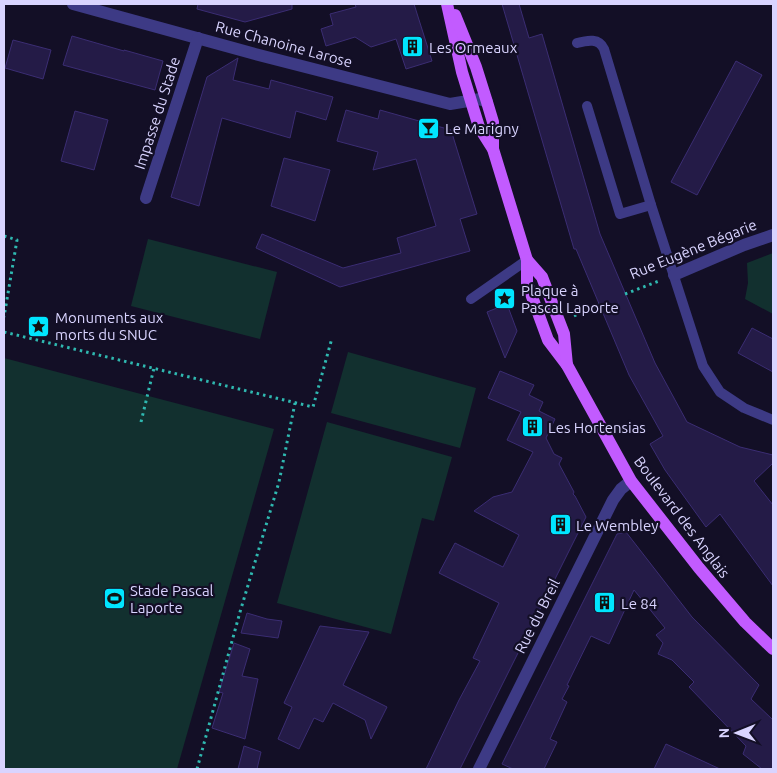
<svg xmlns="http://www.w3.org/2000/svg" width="777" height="773" viewBox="0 0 777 773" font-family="Ubuntu,sans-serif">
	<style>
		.green { fill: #12302f }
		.building { fill: #241b47; stroke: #3b2d73 }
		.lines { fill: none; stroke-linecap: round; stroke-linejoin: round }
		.path { stroke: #2fb8b0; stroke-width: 3; stroke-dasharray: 2.5 4; stroke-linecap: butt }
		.service { stroke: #3d3a85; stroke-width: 10 }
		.minor { stroke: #3d3a85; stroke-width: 12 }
		.primary { stroke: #c25bff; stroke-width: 12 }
		.labels { text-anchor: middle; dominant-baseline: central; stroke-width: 4.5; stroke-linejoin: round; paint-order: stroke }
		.street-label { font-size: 15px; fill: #d9d4ff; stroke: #130f26 }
		.poi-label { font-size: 15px; fill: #d9d4ff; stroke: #130f26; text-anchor: start }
	</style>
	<rect width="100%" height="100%" fill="#130f26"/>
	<g class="green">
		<polygon points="148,239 277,272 260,339 131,306"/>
		<polygon points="773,253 773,314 745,299 748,283 747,263"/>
		<polygon points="348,352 476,388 460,448 331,413"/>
		<polygon points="4,358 274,429 177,769 4,769"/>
		<polygon points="327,422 452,457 434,521 422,518 391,634 277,603"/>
	</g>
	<g class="building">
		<polygon points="198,4 292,4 292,9 245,22 197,9"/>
		<polygon points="355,4 414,4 432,61 406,69 396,39 371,47 355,37 326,46 321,29 333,25 330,14 356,7"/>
		<polygon points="502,4 519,4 529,38 542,34 600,234 655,363 687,422 740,447 773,455 773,463 754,481 773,505 773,586 720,514 706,527 665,470 650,444 663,436 629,375 576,249 574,249"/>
		<polygon points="72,36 124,51 124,50 163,61 155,90 63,65"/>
		<polygon points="13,40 51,50 43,79 5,68"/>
		<polygon points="238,58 233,80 269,89 271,80 333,97 326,120 296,111 290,138 222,118 199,206 171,197 207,77"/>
		<polygon points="736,61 762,75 697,195 671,182"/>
		<polygon points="346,110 378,119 380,110 451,130 477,214 460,219 470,251 340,287 256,248 262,234 343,268 401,253 397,238 436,226 416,159 373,170 378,152 337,141"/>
		<polygon points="75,111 108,120 94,170 61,161"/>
		<polygon points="284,158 330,170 315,221 271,206"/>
		<polygon points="507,304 517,331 505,358 487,312"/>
		<polygon points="752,328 773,339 773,372 738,353"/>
		<polygon points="500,371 534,385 529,395 543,402 539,411 555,419 546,438 554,454 562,458 559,464 574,492 573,494 575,496 586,517 460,769 426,769 459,700 480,661 473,658 499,603 439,573 455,543 503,567 519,535 474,511 493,497 512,492 533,452 507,440 521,412 488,398"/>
		<polygon points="626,532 692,617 759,685 751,699 773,720 773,769 762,769 743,754 746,746 689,687 694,682 672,660 658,654 663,643 656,635 665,628 634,590 609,644 591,636 567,685 569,686 562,699 567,702 550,739 557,742 544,769 513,769 502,764 617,534"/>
		<polygon points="247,613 267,619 282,621 278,638 241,633"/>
		<polygon points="320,626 369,632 343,685 387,707 371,739 365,720 333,703 323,722 314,718 299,749 278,739 292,707 284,703"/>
		<polygon points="234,643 250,649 242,676 258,679 245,739 212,728 223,693 219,692"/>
		<polygon points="666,744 720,769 654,769"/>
		<polygon points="244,746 261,752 257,769 238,769"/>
	</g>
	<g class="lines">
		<g class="path">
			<polyline points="4,236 17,240 4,317"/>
			<polyline points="625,294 659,281"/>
			<polyline points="574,316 599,305"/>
			<polyline points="4,332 313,407 332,338"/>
			<polyline points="141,422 154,368"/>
			<polyline points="197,769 240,612 279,482 295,403"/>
		</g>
		<g class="service">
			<path d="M577,43C588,40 599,38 604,49L651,205L703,366L720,392L744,408L773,420"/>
			<polyline points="587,106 620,214 651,205"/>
			<polyline points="471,299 527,260"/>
		</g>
		<g class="minor">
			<polyline points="73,4 255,54 450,104 480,99 487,102"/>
			<polyline points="146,198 198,38"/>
			<polyline points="674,275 744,245 773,235"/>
			<polyline points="479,769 613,500 621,489 631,481"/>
		</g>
		<g class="primary">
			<polyline points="447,4 462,72 479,127 493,149 527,260 527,283 548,340 567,365 631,481 699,568 745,622 773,649"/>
			<polyline points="455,15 476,67 487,102 493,122 493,149"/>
			<polyline points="527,260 542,277 564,334 567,365"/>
		</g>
	</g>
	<defs>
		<symbol id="building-square" viewBox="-11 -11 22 22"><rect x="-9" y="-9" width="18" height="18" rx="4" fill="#00e5ff" stroke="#130f26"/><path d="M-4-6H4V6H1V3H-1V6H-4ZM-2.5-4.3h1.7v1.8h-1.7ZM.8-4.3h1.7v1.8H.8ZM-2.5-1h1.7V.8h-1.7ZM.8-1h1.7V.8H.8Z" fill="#111"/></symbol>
		<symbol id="bar-square" viewBox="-11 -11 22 22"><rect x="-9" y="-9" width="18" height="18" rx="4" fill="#00e5ff" stroke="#130f26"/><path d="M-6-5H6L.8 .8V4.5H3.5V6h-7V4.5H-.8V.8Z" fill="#111"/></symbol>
		<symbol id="sight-square" viewBox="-11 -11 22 22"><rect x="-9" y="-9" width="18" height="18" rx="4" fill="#00e5ff" stroke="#130f26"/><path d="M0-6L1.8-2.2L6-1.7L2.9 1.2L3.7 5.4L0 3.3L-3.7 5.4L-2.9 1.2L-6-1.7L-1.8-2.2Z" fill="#111"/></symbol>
		<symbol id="stadium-square" viewBox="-11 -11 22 22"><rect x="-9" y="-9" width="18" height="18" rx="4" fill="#00e5ff" stroke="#130f26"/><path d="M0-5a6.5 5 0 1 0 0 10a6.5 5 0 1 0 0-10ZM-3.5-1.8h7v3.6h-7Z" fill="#111"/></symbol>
	</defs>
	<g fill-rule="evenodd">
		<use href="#building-square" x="400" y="34" width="25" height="25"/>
		<use href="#bar-square" x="416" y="116" width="25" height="25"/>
		<use href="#sight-square" x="492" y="286" width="25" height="25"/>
		<use href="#sight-square" x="26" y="314" width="25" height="25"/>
		<use href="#building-square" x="520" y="414" width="25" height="25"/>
		<use href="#building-square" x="548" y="512" width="25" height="25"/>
		<use href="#stadium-square" x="102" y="586" width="25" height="25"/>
		<use href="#building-square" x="592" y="590" width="25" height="25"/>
	</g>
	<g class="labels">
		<g class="street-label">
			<text transform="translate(284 44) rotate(15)">Rue Chanoine Larose</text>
			<text transform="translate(157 113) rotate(-72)">Impasse du Stade</text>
			<text transform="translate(693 249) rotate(-22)">Rue Eugène Bégarie</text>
			<text transform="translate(682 517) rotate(53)">Boulevard des Anglais</text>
			<text transform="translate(537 616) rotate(-63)">Rue du Breil</text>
		</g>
		<g class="poi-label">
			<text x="429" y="47">Les Ormeaux</text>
			<text x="445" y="128">Le Marigny</text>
			<text x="521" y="290">Plaque à<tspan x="521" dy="17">Pascal Laporte</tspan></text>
			<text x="55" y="317">Monuments aux<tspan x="55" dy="17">morts du SNUC</tspan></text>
			<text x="548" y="427">Les Hortensias</text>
			<text x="576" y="525">Le Wembley</text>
			<text x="130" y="590">Stade Pascal<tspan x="130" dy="17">Laporte</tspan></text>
			<text x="621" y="603">Le 84</text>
		</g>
	</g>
	<rect width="777" height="773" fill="none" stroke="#d9d4ff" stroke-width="10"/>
	<g transform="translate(737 733) rotate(269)" stroke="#130f26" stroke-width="4" paint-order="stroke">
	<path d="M0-4L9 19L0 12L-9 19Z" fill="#d9d4ff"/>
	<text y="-8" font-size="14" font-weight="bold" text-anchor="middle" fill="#d9d4ff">N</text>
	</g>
</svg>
